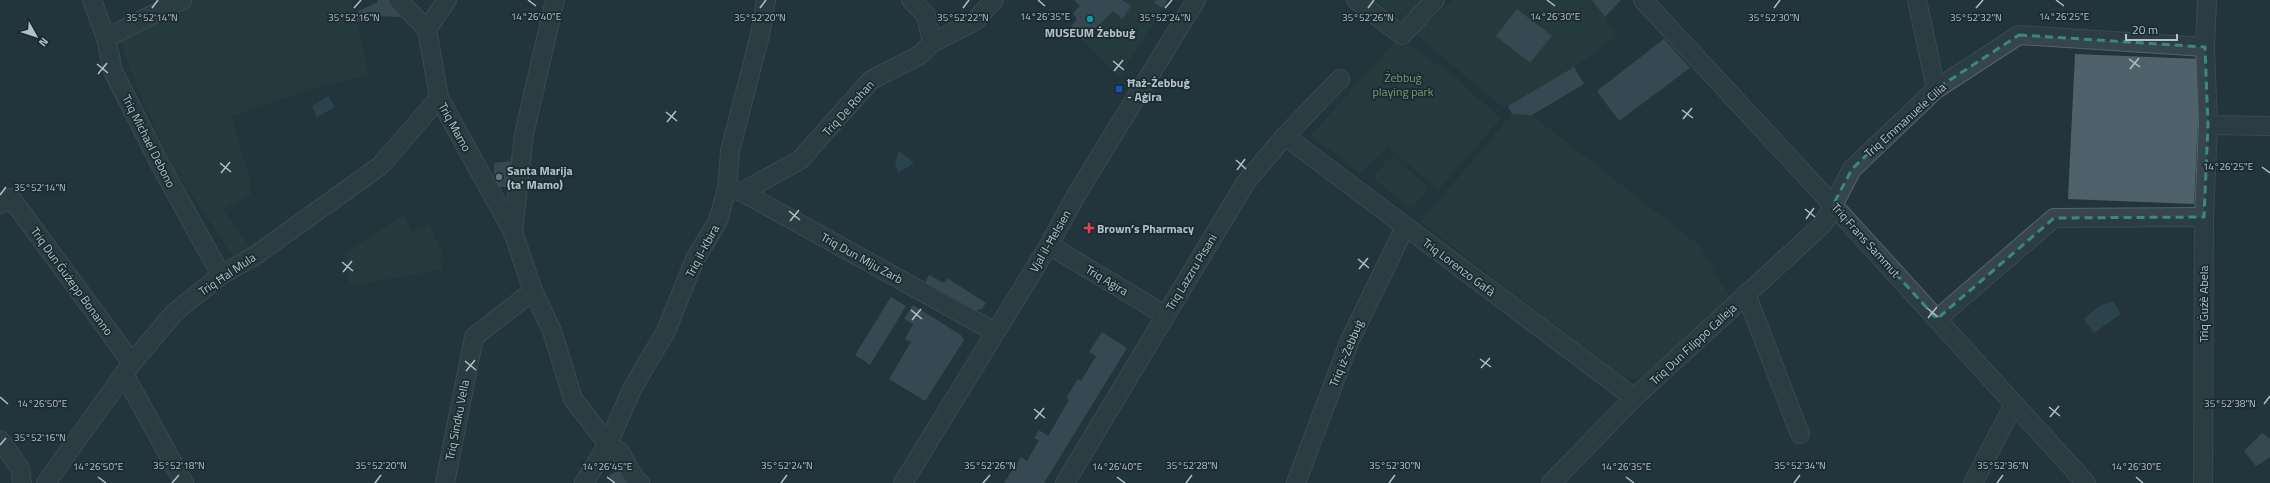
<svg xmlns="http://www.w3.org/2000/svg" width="2270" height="483" viewBox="0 0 2270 483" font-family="'Titillium Web',sans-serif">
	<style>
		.green { fill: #28413c }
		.water { fill: #375463 }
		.building { fill: #4f616a }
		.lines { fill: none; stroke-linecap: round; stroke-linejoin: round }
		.minor-casing { stroke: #55636a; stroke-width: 20 }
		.minor { stroke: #37454c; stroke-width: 18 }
		.marked { fill: none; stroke: #388884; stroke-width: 3; stroke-dasharray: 8 5; stroke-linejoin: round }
		.ticks { fill: none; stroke: #b3c0c8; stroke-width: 1.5 }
		.culture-dot { fill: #0f9aa8; stroke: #1c2a31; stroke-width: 1.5 }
		.transit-dot { fill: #1a4fb4; stroke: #1c2a31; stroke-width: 1.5 }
		.worship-dot { fill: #6b7280; stroke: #1c2a31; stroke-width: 1.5 }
		.health-dot { fill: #e0444e; stroke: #1c2a31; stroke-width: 1.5 }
		.labels { text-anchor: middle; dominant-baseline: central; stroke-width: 3.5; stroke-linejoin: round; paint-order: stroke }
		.poi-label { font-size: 12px; font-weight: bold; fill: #b3c0c8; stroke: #1c2a31; text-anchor: start }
		.park-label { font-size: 12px; fill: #719d71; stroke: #1c2a31 }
		.street-label { font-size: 12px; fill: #b3c0c8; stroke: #1c2a31 }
		.ticks-label { font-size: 10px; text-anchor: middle; fill: #b3c0c8; stroke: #1c2a31; stroke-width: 3.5; stroke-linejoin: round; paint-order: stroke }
	</style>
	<rect width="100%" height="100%" fill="#23343c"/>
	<g class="green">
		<polygon points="190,0 352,0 369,76 321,86 232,116 250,181 251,195 223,209 250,248 233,256 173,167 140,94 118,36"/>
		<polygon points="1122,0 1156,0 1155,3 1163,8 1119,77 1083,40 1113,11 1132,29 1122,19 1130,6"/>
		<polygon points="1375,0 1420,0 1403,21"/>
		<polygon points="1453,0 1592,0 1617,36 1574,67 1504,108 1415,34"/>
		<polygon points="1406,43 1458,79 1500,119 1438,190 1388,147 1360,173 1311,135 1393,44"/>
		<polygon points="1512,114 1532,115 1700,246 1730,297 1646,378 1622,379 1421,222"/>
		<polygon points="1389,158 1394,158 1427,185 1428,189 1414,207 1409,208 1374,179 1375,175"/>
		<polygon points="404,215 412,232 429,224 444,258 440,260 444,269 349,286 346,252"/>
	</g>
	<g class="water">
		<polygon points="328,96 335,107 317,117 312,106"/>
		<polygon points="899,151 914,163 898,173 895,162"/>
		<polygon points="2113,301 2121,314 2094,333 2084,319 2099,306"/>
	</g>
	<g class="building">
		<polygon points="377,0 391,0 400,17 378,16 357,22 356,12 378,2"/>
		<polygon points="1074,0 1122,0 1131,6 1122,19 1113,11 1083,40 1071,26 1077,20 1073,13 1080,6"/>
		<polygon points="1156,0 1165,0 1167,1 1163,8 1154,3"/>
		<polygon points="1592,0 1621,0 1605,17"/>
		<polygon points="1517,9 1552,36 1530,63 1496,36"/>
		<polygon points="1664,39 1690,68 1619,121 1597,91"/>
		<polygon points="2075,54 2201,59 2194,204 2068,199"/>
		<polygon points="1574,67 1584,84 1532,115 1512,114 1508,106"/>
		<polygon points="513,161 511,187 499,187 494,176 494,163"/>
		<polygon points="929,275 944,283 947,278 986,303 982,309 971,311 924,285"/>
		<polygon points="891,297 906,306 870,365 855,355"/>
		<polygon points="913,305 961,335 964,340 925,401 889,379 911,342 905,339 913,324 904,319"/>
		<polygon points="1102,332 1127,348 1044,483 1004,483 1021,457 1027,461 1039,440 1034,438 1039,430 1048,436 1069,400 1066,398 1078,379 1081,381 1096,356 1089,352"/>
		<polygon points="2262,433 2270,439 2270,457 2256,466 2244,451"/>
		<polygon points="622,469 629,483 613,483 609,475"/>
	</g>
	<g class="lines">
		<defs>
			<g id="minor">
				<polyline points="92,0 106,38 113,71 162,168 221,275"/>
				<polyline points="398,0 427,29 439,98 513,232 533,291 552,331 573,399 608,444 620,452 636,481 640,483"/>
				<polyline points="911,0 926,15 932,43"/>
				<polyline points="1356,0 1402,35 1435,0"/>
				<polyline points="1643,0 1833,205 2086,483"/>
				<polyline points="1917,0 1936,89"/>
				<polyline points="427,29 447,0"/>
				<polyline points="106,38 182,0"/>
				<polyline points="2208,125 2270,126"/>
				<polyline points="1285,136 1634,398"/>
				<polyline points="734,190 742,192 995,332"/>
				<polyline points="742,192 800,160 871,80 920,55 932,43 975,21 994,0"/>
				<polyline points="0,204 11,198 132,363"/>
				<polyline points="513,232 524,134 555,0"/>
				<polyline points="1049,245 1165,315"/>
				<polyline points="1746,294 1800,434"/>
				<polyline points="1937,319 2054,218 2204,217"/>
				<polyline points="124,374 184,483"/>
				<polyline points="0,440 20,468 22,483"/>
				<polyline points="46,483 132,363 174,313 221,275 253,257 380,166 439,98"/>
				<polyline points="445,483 474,337 533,291"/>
				<polyline points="584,483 608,444 632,389 666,331 695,259 718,221 727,189 730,151 760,35 766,0"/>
				<polyline points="903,483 1049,245 1078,192 1196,0"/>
				<polyline points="1065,483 1246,182 1285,136 1340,79"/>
				<polyline points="1296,483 1350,340 1405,227"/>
				<polyline points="1551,483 1634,398 1823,224 1852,169 1936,89 2019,35 2205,47"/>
				<polyline points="1973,483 2014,404"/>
				<polyline points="2203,483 2204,217 2208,125 2205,47 2207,0"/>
			</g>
		</defs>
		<use href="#minor" class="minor-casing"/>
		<use href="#minor" class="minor"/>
	</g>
	<path d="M0 0H2270V483H0ZM2019,35L2205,47L2208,125L2204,217L2054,218L1937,319L1833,205L1852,169L1936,89Z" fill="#23343c" fill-opacity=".55" fill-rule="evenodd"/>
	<path class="marked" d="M2019,35L2205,47L2208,125L2204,217L2054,218L1937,319L1833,205L1852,169L1936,89Z"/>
	<path class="ticks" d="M528,0L536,6M1038,0L1045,6M1547,0L1555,6M2056,0L2064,6M152,8L158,0M354,8L361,0M760,8L766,0M963,8L969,0M1165,8L1172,0M1368,8L1374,0M1774,8L1780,0M1976,8L1983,0M2129,59L2140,67M1113,61L1124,70M97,64L108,73M2130,69L2139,58M1114,71L1123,60M98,74L107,63M1682,110L1693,118M666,112L677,121M1683,119L1692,108M667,122L676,111M1236,160L1246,169M220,163L231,172M2262,167L2270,173M1237,170L1245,159M221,173L230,162M0,195L6,187M1805,209L1815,217M789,211L800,220M1806,219L1814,208M790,221L799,210M1358,259L1369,268M342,262L353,271M1359,269L1368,258M343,272L352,261M1927,308L1938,317M911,310L922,319M1928,318L1937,307M912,320L921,309M1480,359L1491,367M465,361L476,370M1481,368L1490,358M466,371L475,360M0,397L8,404M2264,404L2270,396M2049,407L2060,416M1034,409L1045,418M2050,417L2059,406M1035,419L1044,408M0,445L6,438M98,477L106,483M607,477L615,483M1117,477L1125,483M1626,477L1634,483M2136,477L2143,483M172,483L179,475M375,483L381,475M781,483L787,475M983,483L990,475M1186,483L1192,475M1389,483L1395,475M1794,483L1800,475M1997,483L2003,475"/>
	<circle class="culture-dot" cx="1090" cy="19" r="4"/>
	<rect class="transit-dot" x="1115" y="85" width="8" height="8" rx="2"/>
	<circle class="worship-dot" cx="499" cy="177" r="4"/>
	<path class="health-dot" d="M1087 222h4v4h4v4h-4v4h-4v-4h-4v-4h4z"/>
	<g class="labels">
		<g class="poi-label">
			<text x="1090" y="32" text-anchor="middle">MUSEUM Żebbuġ</text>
			<text x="1127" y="82">Ħaż-Żebbuġ<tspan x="1127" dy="14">- Aġira</tspan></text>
			<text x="507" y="170">Santa Marija<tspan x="507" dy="14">(ta' Mamo)</tspan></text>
			<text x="1097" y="228">Brown’s Pharmacy</text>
		</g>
		<g class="park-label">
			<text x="1403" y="77">Żebbuġ<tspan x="1403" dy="14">playing park</tspan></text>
		</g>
		<g class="street-label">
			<text transform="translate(848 108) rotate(-48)">Triq De Rohan</text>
			<text transform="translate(1905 120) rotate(-42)">Triq Emmanuele Cilia</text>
			<text transform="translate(455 127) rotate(61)">Triq Mamo</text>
			<text transform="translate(149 141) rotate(63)">Triq Michael Debono</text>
			<text transform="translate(1866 240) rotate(48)">Triq Frans Sammut</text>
			<text transform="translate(1050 241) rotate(-60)">Vjal il-Ħelsien</text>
			<text transform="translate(702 251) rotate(-62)">Triq il-Kbira</text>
			<text transform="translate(862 258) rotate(29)">Triq Dun Miju Zarb</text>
			<text transform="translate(1459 267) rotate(37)">Triq Lorenzo Gafà</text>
			<text transform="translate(1191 272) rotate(-59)">Triq Lazzru Pisani</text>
			<text transform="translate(227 274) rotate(-34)">Triq Ħal Mula</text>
			<text transform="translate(1107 280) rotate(31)">Triq Aġira</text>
			<text transform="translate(72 281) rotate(54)">Triq Dun Ġużepp Bonanno</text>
			<text transform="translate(2203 304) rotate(-90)">Triq Ġużè Abela</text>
			<text transform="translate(1693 344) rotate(-43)">Triq Dun Filippo Calleja</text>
			<text transform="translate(1346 353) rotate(-68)">Triq iż-Żebbuġ</text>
			<text transform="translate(457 420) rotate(-79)">Triq Sindku Vella</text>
		</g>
	</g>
	<g class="ticks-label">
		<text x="2064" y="20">14°26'25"E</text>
		<text x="536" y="20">14°26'40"E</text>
		<text x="1045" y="20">14°26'35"E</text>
		<text x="1555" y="20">14°26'30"E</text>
		<text x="760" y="21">35°52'20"N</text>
		<text x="1368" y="21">35°52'26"N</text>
		<text x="152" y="21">35°52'14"N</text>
		<text x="354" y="21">35°52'16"N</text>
		<text x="963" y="21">35°52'22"N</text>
		<text x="1774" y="21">35°52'30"N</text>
		<text x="1976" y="21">35°52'32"N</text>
		<text x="1165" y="21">35°52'24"N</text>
		<text x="2228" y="170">14°26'25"E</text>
		<text x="40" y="191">35°52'14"N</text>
		<text x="42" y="407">14°26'50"E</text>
		<text x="2230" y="407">35°52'38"N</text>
		<text x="40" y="441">35°52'16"N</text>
		<text x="179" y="469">35°52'18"N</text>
		<text x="381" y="469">35°52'20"N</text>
		<text x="787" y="469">35°52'24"N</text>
		<text x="990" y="469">35°52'26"N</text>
		<text x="1192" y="469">35°52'28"N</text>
		<text x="1395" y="469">35°52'30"N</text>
		<text x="1800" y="469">35°52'34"N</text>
		<text x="2003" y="469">35°52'36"N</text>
		<text x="98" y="470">14°26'50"E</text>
		<text x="607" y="470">14°26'45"E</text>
		<text x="1117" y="470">14°26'40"E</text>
		<text x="1626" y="470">14°26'35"E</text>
		<text x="2136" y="470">14°26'30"E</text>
	</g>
	<g transform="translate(36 36) rotate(129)" stroke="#1c2a31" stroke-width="3" paint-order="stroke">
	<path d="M0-3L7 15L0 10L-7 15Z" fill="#b3c0c8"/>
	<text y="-6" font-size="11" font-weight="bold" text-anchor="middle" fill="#b3c0c8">N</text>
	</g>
	<path d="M2126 34v6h51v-6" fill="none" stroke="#b3c0c8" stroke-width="2"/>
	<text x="2132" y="34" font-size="12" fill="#b3c0c8" stroke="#1c2a31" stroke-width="3" paint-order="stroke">20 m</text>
</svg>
